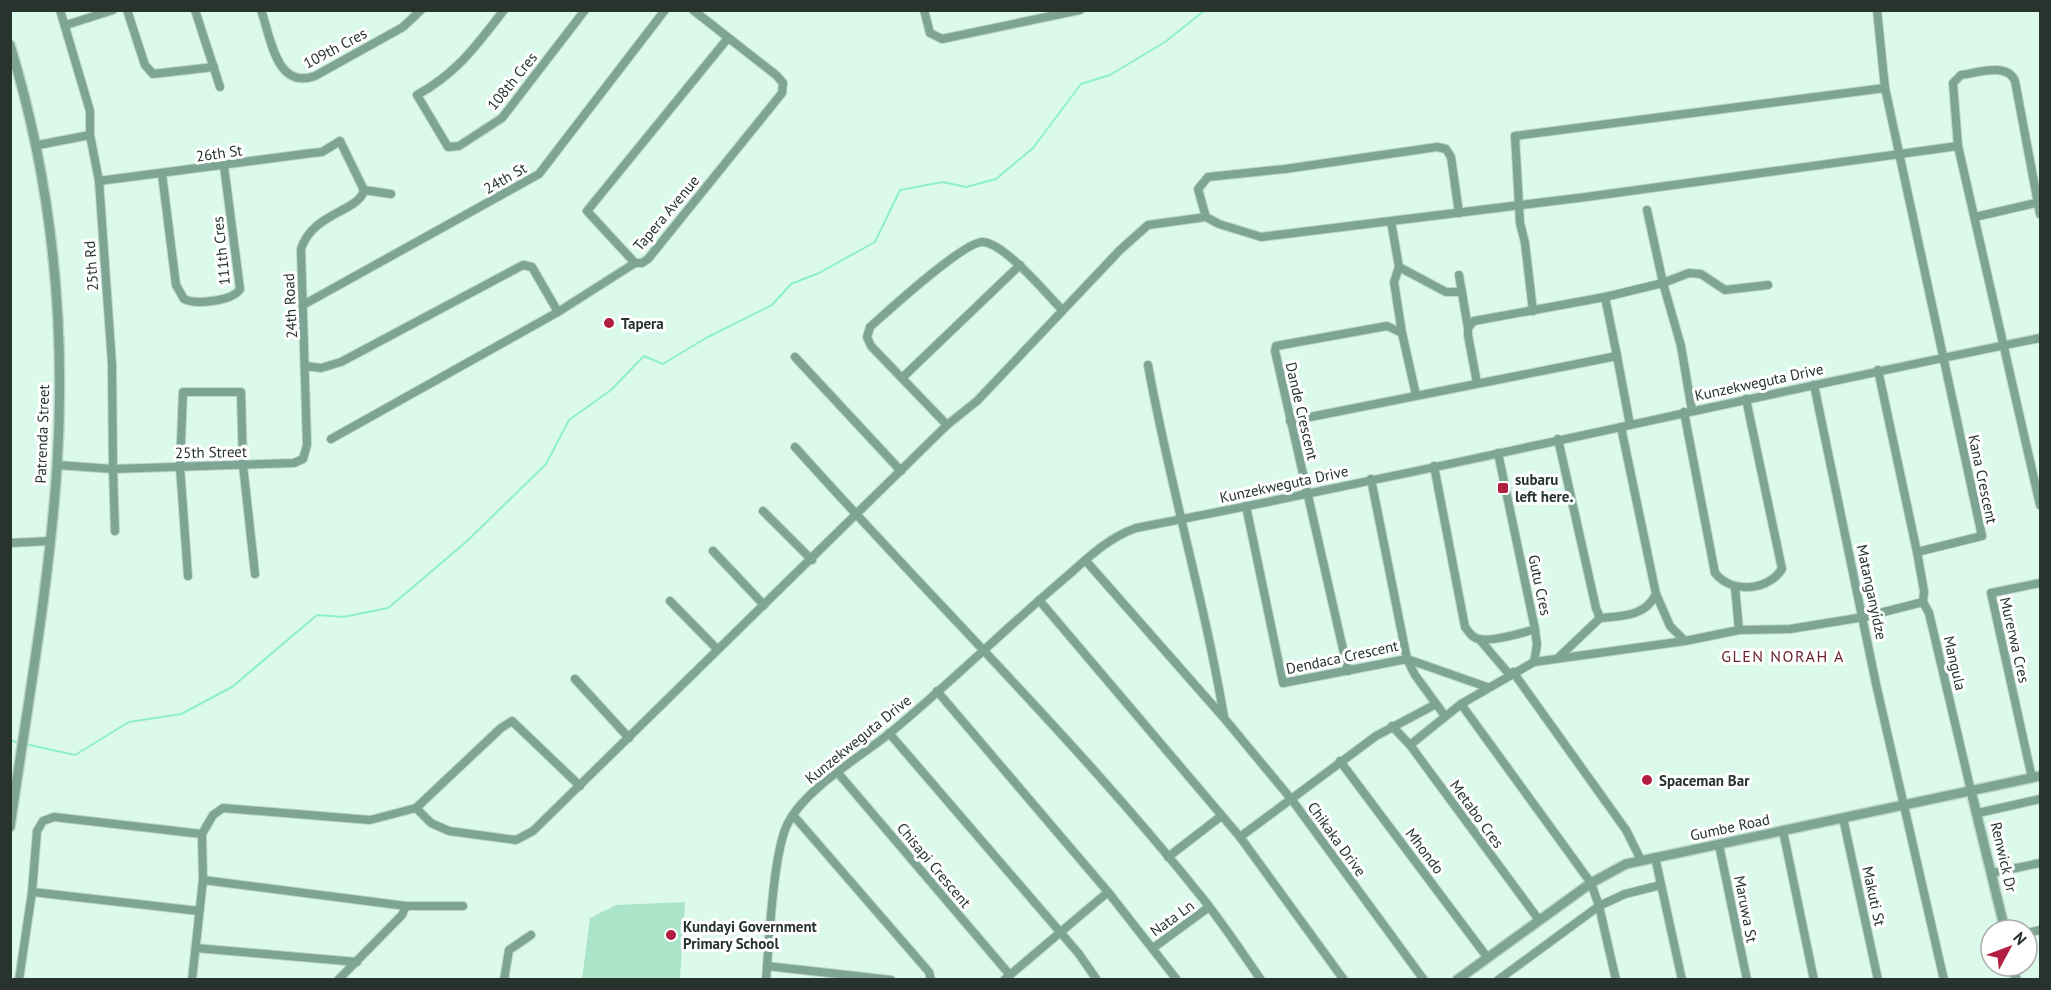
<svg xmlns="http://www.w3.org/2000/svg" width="2051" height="990" viewBox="0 0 2051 990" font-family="'PT Sans',sans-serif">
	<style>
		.green { fill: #aae5ca }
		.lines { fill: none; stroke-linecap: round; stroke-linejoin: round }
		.stream { stroke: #8df0c6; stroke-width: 2 }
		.minor-casing { stroke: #bcd6c9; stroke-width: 10 }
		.tertiary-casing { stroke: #bcd6c9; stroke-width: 12 }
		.minor { stroke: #7ea593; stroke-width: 8 }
		.tertiary { stroke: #7ea593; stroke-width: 9 }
		.poi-dot { fill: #b11e40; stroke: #fff; stroke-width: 2 }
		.labels { text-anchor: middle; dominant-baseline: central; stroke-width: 6; stroke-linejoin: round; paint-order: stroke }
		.street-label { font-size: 15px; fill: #28332e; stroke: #fff }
		.poi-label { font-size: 15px; font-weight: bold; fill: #28332e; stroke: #fff; text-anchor: start }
		.neighbourhood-label { font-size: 16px; letter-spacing: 1.5px; fill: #6b252f; stroke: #fff }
	</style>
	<rect width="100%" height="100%" fill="#dcfaeb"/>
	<polygon class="green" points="685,902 680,979 582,979 590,918 616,905"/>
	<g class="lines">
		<g class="stream">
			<polyline points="10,740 19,743"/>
			<polyline points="25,744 75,755 129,722 181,714 232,687 317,615 343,617 388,608 406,593 466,542 546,464 569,420 611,390 644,356 663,364 706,338 772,305 791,284 819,273 875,242 900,190 943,182 966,187 996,179 1033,148 1081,84 1110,75 1165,42 1205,10"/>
		</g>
		<defs>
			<g id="minor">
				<polyline points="127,10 145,65 153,74 214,67"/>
				<polyline points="195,10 220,87"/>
				<path d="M261,10C271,38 276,90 315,76L403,27L421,10"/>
				<path d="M504,10C476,46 457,73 417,95L448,147L459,146L502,118L585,10"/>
				<polyline points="693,10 776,75 783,83 782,93 648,259 642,263 635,263 587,211 728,38"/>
				<polyline points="924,10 930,33 942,39 1080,10"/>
				<polyline points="1877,10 1885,88 1982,536 1917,552 1878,370"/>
				<polyline points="66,25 113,10"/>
				<polyline points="38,145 90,135"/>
				<path d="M1958,146L1953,83L1961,75C1977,73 2007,62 2015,81L2040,214"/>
				<path d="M162,174L176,285L184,299C196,305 233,301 240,289L224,166"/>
				<polyline points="99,181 312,153 322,152 340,141 364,190"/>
				<polyline points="364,190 391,194"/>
				<polyline points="1647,210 1663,283 1689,273 1701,274 1725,290 1768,285"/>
				<polyline points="1206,217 1198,189 1208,177 1285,169 1437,147 1446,149 1451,157 1459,213"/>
				<polyline points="1975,217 2040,202"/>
				<polyline points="1391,221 1399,267 1394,282 1402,333"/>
				<polyline points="1399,267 1446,292 1462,292"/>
				<polyline points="1459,275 1468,328"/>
				<polyline points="1605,297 1617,356"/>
				<polyline points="303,305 539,174 665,10"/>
				<polyline points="1533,311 1525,243 1520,223 1515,136 1885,88"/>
				<polyline points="795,357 901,471"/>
				<path d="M1148,365C1169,483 1204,598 1224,717"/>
				<polyline points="305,366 321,368 341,362 523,265 532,267 558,312"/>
				<polyline points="903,377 1020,265"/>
				<polyline points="1477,383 1468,335 1468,328 1474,321 1605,297 1663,283 1681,346 1692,411"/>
				<polyline points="1814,385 1876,684 1944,980"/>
				<path d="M1684,412L1715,573C1732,594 1768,591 1782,569L1746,399"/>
				<polyline points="1290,421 1617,356 1630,425"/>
				<path d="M947,425L871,346L867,337L870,327C887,312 964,241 983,242C1004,243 1047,294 1062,310"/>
				<polyline points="331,439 558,312 635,263"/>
				<path d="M1558,439L1596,608L1600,618C1622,616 1645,617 1656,594L1621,427"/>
				<path d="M795,447C929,597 1074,738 1200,895C1222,922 1241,951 1261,980"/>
				<polyline points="57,465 113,469 112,364 99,181 90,135 90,111 60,10"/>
				<path d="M1434,466L1465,627C1469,632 1472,638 1479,639C1491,642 1523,633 1535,629L1498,453"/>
				<polyline points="1371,479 1407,659 1415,675 1445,716"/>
				<polyline points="1246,506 1283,683 1407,659"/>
				<polyline points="763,511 812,560"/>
				<path d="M115,531L113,469L294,463L303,459L307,445L301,249C313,212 359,212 364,190"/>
				<polyline points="10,543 50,541"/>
				<polyline points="713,551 764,605"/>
				<polyline points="1917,552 1924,591 1923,602"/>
				<polyline points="1086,561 1224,718 1292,800 1424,980"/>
				<polyline points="188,576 180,467 183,392 241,392 243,465 255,574"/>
				<polyline points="1735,587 1739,630"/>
				<polyline points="1656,594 1670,626 1685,641"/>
				<polyline points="1039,600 1240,837 1344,980"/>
				<polyline points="670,601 717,649"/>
				<polyline points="1480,640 1509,674"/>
				<polyline points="1558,658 1600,618"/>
				<polyline points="1407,659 1487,687"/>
				<polyline points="1534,662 1537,645 1535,629"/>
				<polyline points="1348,671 1275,351 1276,346 1387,326 1402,333 1416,395"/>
				<polyline points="1513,672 1626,830 1641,860"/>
				<polyline points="575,679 629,738"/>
				<polyline points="937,691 1108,892 1177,980"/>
				<polyline points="1461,704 1591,883 1599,906 1616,980"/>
				<polyline points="1392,726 1410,745 1539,920"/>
				<polyline points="889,733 1079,954 1097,980"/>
				<polyline points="1410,745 1461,704 1534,662 1685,641 1739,630 1790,629 1864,617 1923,602 1929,613 1971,791"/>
				<polyline points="1340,761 1487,957"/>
				<polyline points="838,773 1010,975"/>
				<polyline points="2032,778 1991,593 2040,583"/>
				<polyline points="416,808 431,823 449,831 516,840 533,831 947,425 977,401 1120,250 1148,225 1206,217 1219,224 1261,237 1586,197 1958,146 2040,505"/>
				<polyline points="1978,813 2040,799"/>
				<polyline points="793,815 929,972 931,980"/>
				<polyline points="1843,818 1878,980"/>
				<polyline points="1783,831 1814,980"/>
				<polyline points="1240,837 1376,736 1436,704"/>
				<polyline points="1719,845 1747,980"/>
				<polyline points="1168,857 1220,817"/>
				<polyline points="1655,857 1682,980"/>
				<polyline points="1992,873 2040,863"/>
				<polyline points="203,880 406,906 463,906"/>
				<polyline points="32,892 199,911"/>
				<polyline points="2027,933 2040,930"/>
				<polyline points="196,948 357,962"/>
				<polyline points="1153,948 1209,907"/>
				<polyline points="767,966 891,980"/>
				<polyline points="19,980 32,892 37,831 43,821 54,817 202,834"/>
				<polyline points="192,980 203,880 202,834 213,815 223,808 370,820 416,808 501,728 512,721 580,786"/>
				<polyline points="338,980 402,915 406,906"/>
				<polyline points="504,980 509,950 531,935"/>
				<path d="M766,980C769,944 773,851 788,823C806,788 859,758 890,733C948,685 1002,632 1059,583C1084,562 1105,539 1136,528C1438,470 1738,399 2040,338"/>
				<polyline points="1004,980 1108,892"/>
				<polyline points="1498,980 1599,906 1625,894 1661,885"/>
			</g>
			<g id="tertiary">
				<path d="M10,45C52,182 66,324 57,467C49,587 27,708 10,827"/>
				<polyline points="1971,791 2005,930"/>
				<polyline points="2013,966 2016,980"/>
				<polyline points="1457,980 1591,883 1626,864 2040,776"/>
			</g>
		</defs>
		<use href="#minor" class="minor-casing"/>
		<use href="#tertiary" class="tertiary-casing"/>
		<use href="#minor" class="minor"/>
		<use href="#tertiary" class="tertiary"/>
	</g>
	<g class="poi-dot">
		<circle cx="609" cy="323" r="6"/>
		<rect x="1497" y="482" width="12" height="12" rx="3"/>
		<circle cx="1647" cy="780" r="6"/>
		<circle cx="671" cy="935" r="6"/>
	</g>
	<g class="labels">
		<g class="street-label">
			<text transform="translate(335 48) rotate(-28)">109th Cres</text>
			<text transform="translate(512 81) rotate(-51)">108th Cres</text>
			<text transform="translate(219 153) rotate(-8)">26th St</text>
			<text transform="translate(505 178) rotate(-30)">24th St</text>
			<text transform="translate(666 213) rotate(-50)">Tapera Avenue</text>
			<text transform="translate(221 251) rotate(-96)">111th Cres</text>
			<text transform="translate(91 266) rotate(-94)">25th Rd</text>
			<text transform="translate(290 306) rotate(-93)">24th Road</text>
			<text transform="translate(1759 382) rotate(-12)">Kunzekweguta Drive</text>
			<text transform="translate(1302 411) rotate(77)">Dande Crescent</text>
			<text transform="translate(42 434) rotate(-88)">Patrenda Street</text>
			<text transform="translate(211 452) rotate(-1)">25th Street</text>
			<text transform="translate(1983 479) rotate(78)">Kana Crescent</text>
			<text transform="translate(1284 484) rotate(-12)">Kunzekweguta Drive</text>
			<text transform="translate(1540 585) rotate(78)">Gutu Cres</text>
			<text transform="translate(1872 592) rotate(78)">Matanganyidze</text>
			<text transform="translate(2015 640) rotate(77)">Murerwa Cres</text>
			<text transform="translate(1342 657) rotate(-12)">Dendaca Crescent</text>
			<text transform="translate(1955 663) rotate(77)">Mangula</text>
			<text transform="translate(858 739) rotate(-39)">Kunzekweguta Drive</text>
			<text transform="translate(1477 814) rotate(54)">Metabo Cres</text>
			<text transform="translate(1730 827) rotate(-12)">Gumbe Road</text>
			<text transform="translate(1337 839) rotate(54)">Chikaka Drive</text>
			<text transform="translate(1425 851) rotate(53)">Mhondo</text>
			<text transform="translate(2004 857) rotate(77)">Renwick Dr</text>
			<text transform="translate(934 865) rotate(50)">Chisapi Crescent</text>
			<text transform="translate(1874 896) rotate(78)">Makuti St</text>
			<text transform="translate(1746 909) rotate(79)">Maruwa St</text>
			<text transform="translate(1172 918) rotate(-36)">Nata Ln</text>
		</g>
		<g class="poi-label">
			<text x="621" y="323">Tapera</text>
			<text x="1515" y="479">subaru<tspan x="1515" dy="17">left here.</tspan></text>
			<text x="1659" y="780">Spaceman Bar</text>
			<text x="683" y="926">Kundayi Government<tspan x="683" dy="17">Primary School</tspan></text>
		</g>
		<g class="neighbourhood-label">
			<text x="1783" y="656">GLEN NORAH A</text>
		</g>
	</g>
	<rect width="2051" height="990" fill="none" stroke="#28332e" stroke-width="24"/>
	<g transform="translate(2009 948) rotate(49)"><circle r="28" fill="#ffffff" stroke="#a9adab" stroke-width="1.5"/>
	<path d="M0-4.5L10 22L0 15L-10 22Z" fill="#b11e40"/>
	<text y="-9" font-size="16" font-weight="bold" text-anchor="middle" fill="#28332e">N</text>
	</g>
</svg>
